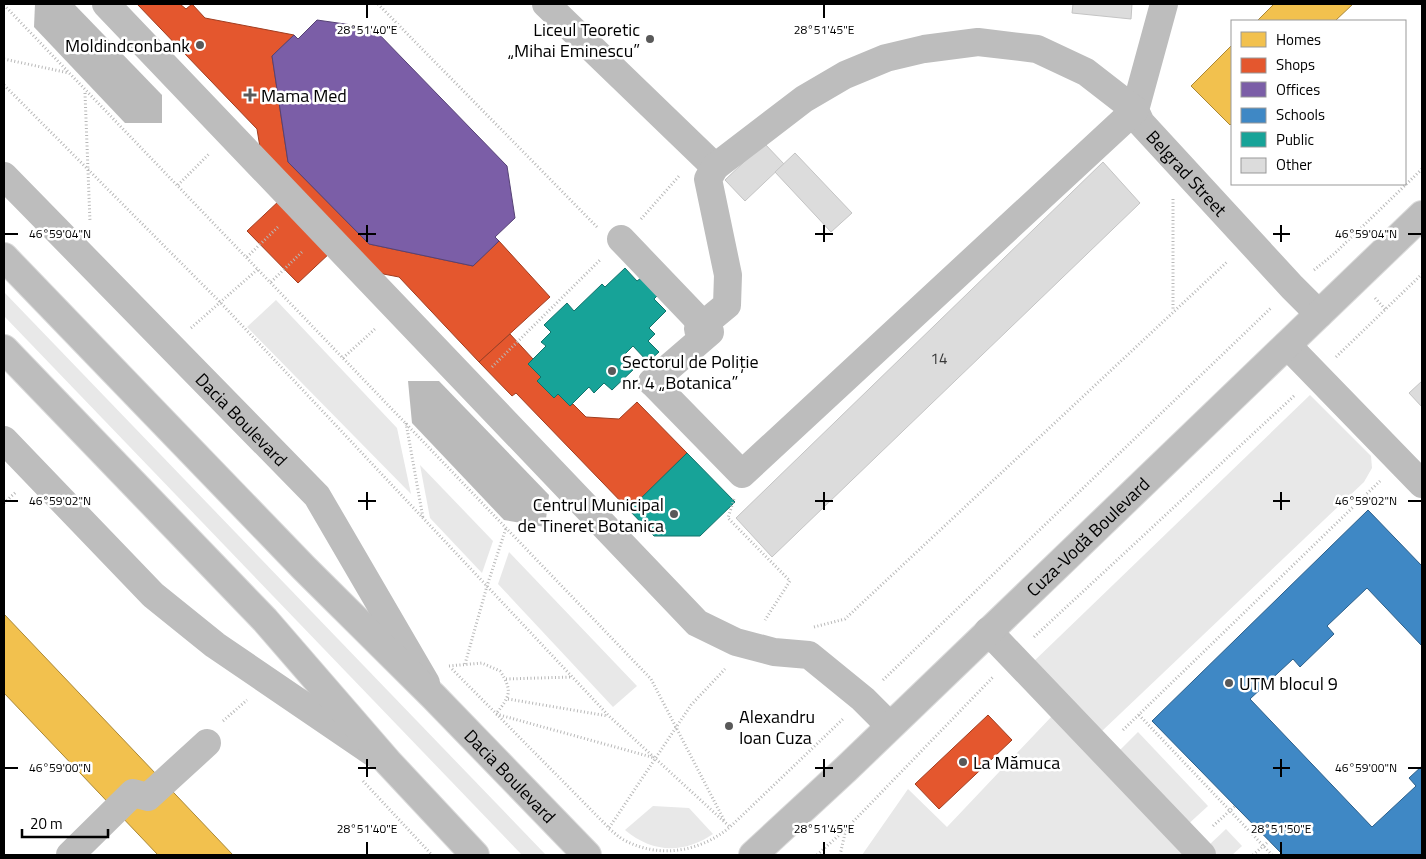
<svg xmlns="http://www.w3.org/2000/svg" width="1426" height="859" viewBox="0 0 1426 859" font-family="'Titillium Web',sans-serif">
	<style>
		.green { fill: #e8e8e8 }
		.water { fill: #bababa }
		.homes { fill: #f2c14e; stroke: #a98737 }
		.shops { fill: #e4572e; stroke: #a03d20 }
		.offices { fill: #7b5ea7; stroke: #564275 }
		.schools { fill: #3f88c5; stroke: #2c5f8a }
		.public { fill: #17a398; stroke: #10726a }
		.building { fill: #dcdcdc; stroke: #c4c4c4 }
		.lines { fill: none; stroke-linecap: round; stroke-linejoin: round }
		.major-casing { stroke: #dbdbdb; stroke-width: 30 }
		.path { stroke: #b8b8b8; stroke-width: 3; stroke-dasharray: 1 2.5; stroke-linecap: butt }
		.minor { stroke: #bdbdbd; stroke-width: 28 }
		.major { stroke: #bdbdbd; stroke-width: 28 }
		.minor-bridge { stroke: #bdbdbd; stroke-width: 28 }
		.ticks { fill: none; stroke: #000; stroke-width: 2 }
		.poi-dot { fill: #595959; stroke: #fff; stroke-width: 2 }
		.labels { text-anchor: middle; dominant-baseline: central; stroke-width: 5; stroke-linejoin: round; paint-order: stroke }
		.number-label { font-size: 15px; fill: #373737 }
		.poi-label { font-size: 18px; fill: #000; stroke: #fff; text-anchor: start }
		.street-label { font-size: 18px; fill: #000; stroke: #fff }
		.ticks-label { font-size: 12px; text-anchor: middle; fill: #000; stroke: #fff; stroke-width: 5; stroke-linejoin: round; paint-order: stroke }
	</style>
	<rect width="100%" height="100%" fill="#fff"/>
	<g class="green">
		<polygon points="4,292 546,855 522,855 4,316"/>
		<polygon points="276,300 397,428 411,494 247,327"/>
		<polygon points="1310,395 1371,456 1372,468 1364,482 1101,732 1031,664"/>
		<polygon points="420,465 493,541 482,573 430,518"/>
		<polygon points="509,552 637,686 613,707 498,584"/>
		<polygon points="1053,715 1187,855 862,855 908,789 947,827"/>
		<polygon points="1138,732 1208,806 1185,827 1116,754"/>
		<path d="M653,806L689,808L713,834C684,854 652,853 625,830Z"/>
		<polygon points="1226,829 1242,846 1232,855 1215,855 1207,847"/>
	</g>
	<g class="water">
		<polygon points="35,4 74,4 162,95 162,123 125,123 34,27"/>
		<polygon points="408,381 439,381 549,495 545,527 504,520 412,423"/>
	</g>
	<g class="homes">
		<polygon points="1274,4 1353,4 1335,21 1257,21"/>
		<polygon points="1232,45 1232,123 1230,125 1191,86"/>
		<polygon points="4,614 233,855 158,855 4,693"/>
	</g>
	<g class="shops">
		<polygon points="137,4 180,4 186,9 192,4 205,18 294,35 272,56 288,162 369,244 473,266 499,241 550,297 479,362 399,277 347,267 266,184 257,129"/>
		<polygon points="281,199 332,251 298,283 247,231"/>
		<polygon points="510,334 533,359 528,364 541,377 537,381 554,398 558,394 570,406 573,404 586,417 619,419 637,402 687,453 629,510 516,393 512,396 479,362"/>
		<polygon points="988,715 1012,740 939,809 915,784"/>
	</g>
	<polygon class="offices" points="317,20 373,28 507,166 515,218 495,237 499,241 473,266 369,244 288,162 272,56 294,35 298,39"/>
	<polygon class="schools" points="1368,510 1422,566 1422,646 1367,588 1327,626 1334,634 1300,667 1293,659 1250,699 1372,827 1416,786 1409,778 1422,766 1422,855 1283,855 1152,721"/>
	<g class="public">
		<polygon points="625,268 637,281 641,278 658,295 654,299 666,311 649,328 655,334 648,341 659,352 648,362 633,346 624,355 636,367 612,390 604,383 594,393 589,387 570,406 558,394 554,398 537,381 541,377 528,364 546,346 541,342 551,332 544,325 567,303 574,311 602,284 605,287"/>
		<polygon points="687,453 735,502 700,536 654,536 629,510"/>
	</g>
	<g class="building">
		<polygon points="1073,4 1132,4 1131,19 1072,13"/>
		<polygon points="764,143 784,164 745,201 725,180"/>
		<polygon points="795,153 852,213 831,232 775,172"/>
		<polygon points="1103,162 1140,203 772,557 736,518"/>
		<polygon points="1422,381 1422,407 1409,393"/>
	</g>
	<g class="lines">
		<defs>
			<g id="major">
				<path id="s3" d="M4,257L304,568L434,697L587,855"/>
				<polyline points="4,349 265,620 388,762 475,855"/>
				<path id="s4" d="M753,855L846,769L1422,215"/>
			</g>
		</defs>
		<use href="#major" class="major-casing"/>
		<g class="path">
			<polyline points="378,4 597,227"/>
			<polyline points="4,5 651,679 725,822"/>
			<polyline points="4,59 69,73"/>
			<polyline points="4,85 220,302 609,716 730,827"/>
			<polyline points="85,93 90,222"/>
			<polyline points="178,185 209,154"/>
			<polyline points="1173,199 1173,311"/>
			<polyline points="641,219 680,175"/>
			<polyline points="247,257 279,226"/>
			<polyline points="1314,270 1334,254 1422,169"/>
			<polyline points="271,282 303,251"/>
			<polyline points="1375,298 1386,310"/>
			<polyline points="191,328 258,269"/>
			<polyline points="1336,357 1422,274"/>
			<polyline points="343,358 376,328"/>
			<polyline points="492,367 601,259"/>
			<polyline points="406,423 423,518"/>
			<polyline points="734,499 728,518 790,581 765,620"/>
			<polyline points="4,503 16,492"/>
			<polyline points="814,627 845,619 1228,261"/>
			<polyline points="1034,637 1295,395"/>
			<polyline points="465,664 487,586 506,528"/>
			<path d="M449,666L482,663L500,671C513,691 510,696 496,714L655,758"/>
			<polyline points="452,669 609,828 691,705 725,669"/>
			<polyline points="506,679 572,677"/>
			<polyline points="883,680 1272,307"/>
			<polyline points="508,699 608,716"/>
			<polyline points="1139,715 1272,855"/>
			<polyline points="223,721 247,700"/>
			<polyline points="1123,730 1380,481"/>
			<polyline points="363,781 432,855"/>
			<polyline points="1213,826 1235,806"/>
			<path d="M609,829C614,832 618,837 624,840C659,859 700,852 730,827L843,719"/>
			<polyline points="817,855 847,828 994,676"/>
			<polyline points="840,855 846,829"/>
			<polyline points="1253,855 1269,841"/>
		</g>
		<g class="minor">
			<polyline points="106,4 697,623 736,642 774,652 809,655 863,699 889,725"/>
			<polyline points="546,4 715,167"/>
			<path id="s1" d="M1164,4L1135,110L1141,123L1292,287L1319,314"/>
			<path id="s2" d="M4,176L317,496L426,683"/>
			<polyline points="1287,345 1422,484"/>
			<polyline points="652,382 742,474 1135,110 1086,72 1037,49 978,42 924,49 886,58 845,75 804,99 715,167 708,179 728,275 727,305 698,329"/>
			<polyline points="4,440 153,595 215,645 375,754"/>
			<polyline points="988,631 1202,855"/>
			<polyline points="70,855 133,793 148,797 207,743"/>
		</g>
		<use href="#major" class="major"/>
		<polyline class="minor-bridge" points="621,239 710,332 652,382"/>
	</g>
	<path class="ticks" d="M367,5V18M824,5V18M367,225V242M824,225V242M1281,225V242M5,234H18M358,234H376M815,234H833M1273,234H1290M1408,234H1421M367,492V510M824,492V510M1281,492V510M5,501H18M358,501H376M815,501H833M1273,501H1290M1408,501H1421M367,759V777M824,759V777M1281,759V777M5,768H18M358,768H376M815,768H833M1273,768H1290M1408,768H1421M367,842V854M824,842V854M1281,842V854"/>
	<g class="poi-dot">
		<circle cx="650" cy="39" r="5"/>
		<circle cx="200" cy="45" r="5"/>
		<path d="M247.5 87.5h5v5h5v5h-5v5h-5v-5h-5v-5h5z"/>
		<circle cx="612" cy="371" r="5"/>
		<circle cx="674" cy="514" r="5"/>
		<circle cx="1229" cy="683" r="5"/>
		<circle cx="729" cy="726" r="5"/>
		<circle cx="963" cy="762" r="5"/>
	</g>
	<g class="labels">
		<g class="number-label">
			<text x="939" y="358">14</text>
		</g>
		<g class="poi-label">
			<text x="640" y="29" text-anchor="end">Liceul Teoretic<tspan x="640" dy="21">„Mihai Eminescu”</tspan></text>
			<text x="190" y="45" text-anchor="end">Moldindconbank</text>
			<text x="261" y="95">Mama Med</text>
			<text x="622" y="361">Sectorul de Poliție<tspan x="622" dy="21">nr. 4 „Botanica”</tspan></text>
			<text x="664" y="504" text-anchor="end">Centrul Municipal<tspan x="664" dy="21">de Tineret Botanica</tspan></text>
			<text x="1239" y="683">UTM blocul 9</text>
			<text x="739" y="716">Alexandru<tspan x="739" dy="21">Ioan Cuza</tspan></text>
			<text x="973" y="762">La Mămuca</text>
		</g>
		<g class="street-label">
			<text stroke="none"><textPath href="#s1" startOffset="192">Belgrad Street</textPath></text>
			<text stroke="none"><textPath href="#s2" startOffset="340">Dacia Boulevard</textPath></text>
			<text stroke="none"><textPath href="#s4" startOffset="462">Cuza-Vodă Boulevard</textPath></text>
			<text stroke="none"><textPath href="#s3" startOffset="725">Dacia Boulevard</textPath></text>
		</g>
	</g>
	<g class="ticks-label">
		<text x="367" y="34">28°51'40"E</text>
		<text x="824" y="34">28°51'45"E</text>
		<text x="60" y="238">46°59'04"N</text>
		<text x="1366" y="238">46°59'04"N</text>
		<text x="60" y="505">46°59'02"N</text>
		<text x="1366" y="505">46°59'02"N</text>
		<text x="60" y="772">46°59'00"N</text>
		<text x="1366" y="772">46°59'00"N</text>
		<text x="367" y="833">28°51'40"E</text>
		<text x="824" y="833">28°51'45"E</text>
		<text x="1281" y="833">28°51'50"E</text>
	</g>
	<rect width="1426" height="859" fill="none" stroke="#000000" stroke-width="10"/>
	<rect x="1231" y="20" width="175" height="165" fill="#ffffff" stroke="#999999"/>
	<rect x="1241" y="32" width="25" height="15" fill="#f2c14e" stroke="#999999"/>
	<text x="1276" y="45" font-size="15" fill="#000000">Homes</text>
	<rect x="1241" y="58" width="25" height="15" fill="#e4572e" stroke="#999999"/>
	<text x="1276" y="70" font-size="15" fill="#000000">Shops</text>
	<rect x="1241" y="82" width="25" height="15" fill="#7b5ea7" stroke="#999999"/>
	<text x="1276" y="95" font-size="15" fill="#000000">Offices</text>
	<rect x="1241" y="108" width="25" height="15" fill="#3f88c5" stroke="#999999"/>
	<text x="1276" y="120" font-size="15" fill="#000000">Schools</text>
	<rect x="1241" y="132" width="25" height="15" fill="#17a398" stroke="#999999"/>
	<text x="1276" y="145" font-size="15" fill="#000000">Public</text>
	<rect x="1241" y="158" width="25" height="15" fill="#dcdcdc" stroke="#999999"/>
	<text x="1276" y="170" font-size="15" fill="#000000">Other</text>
	<path d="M22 829v8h86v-8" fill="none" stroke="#000000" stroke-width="2.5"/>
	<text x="30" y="829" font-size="15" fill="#000000" stroke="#ffffff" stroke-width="4" paint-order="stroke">20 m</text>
</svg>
